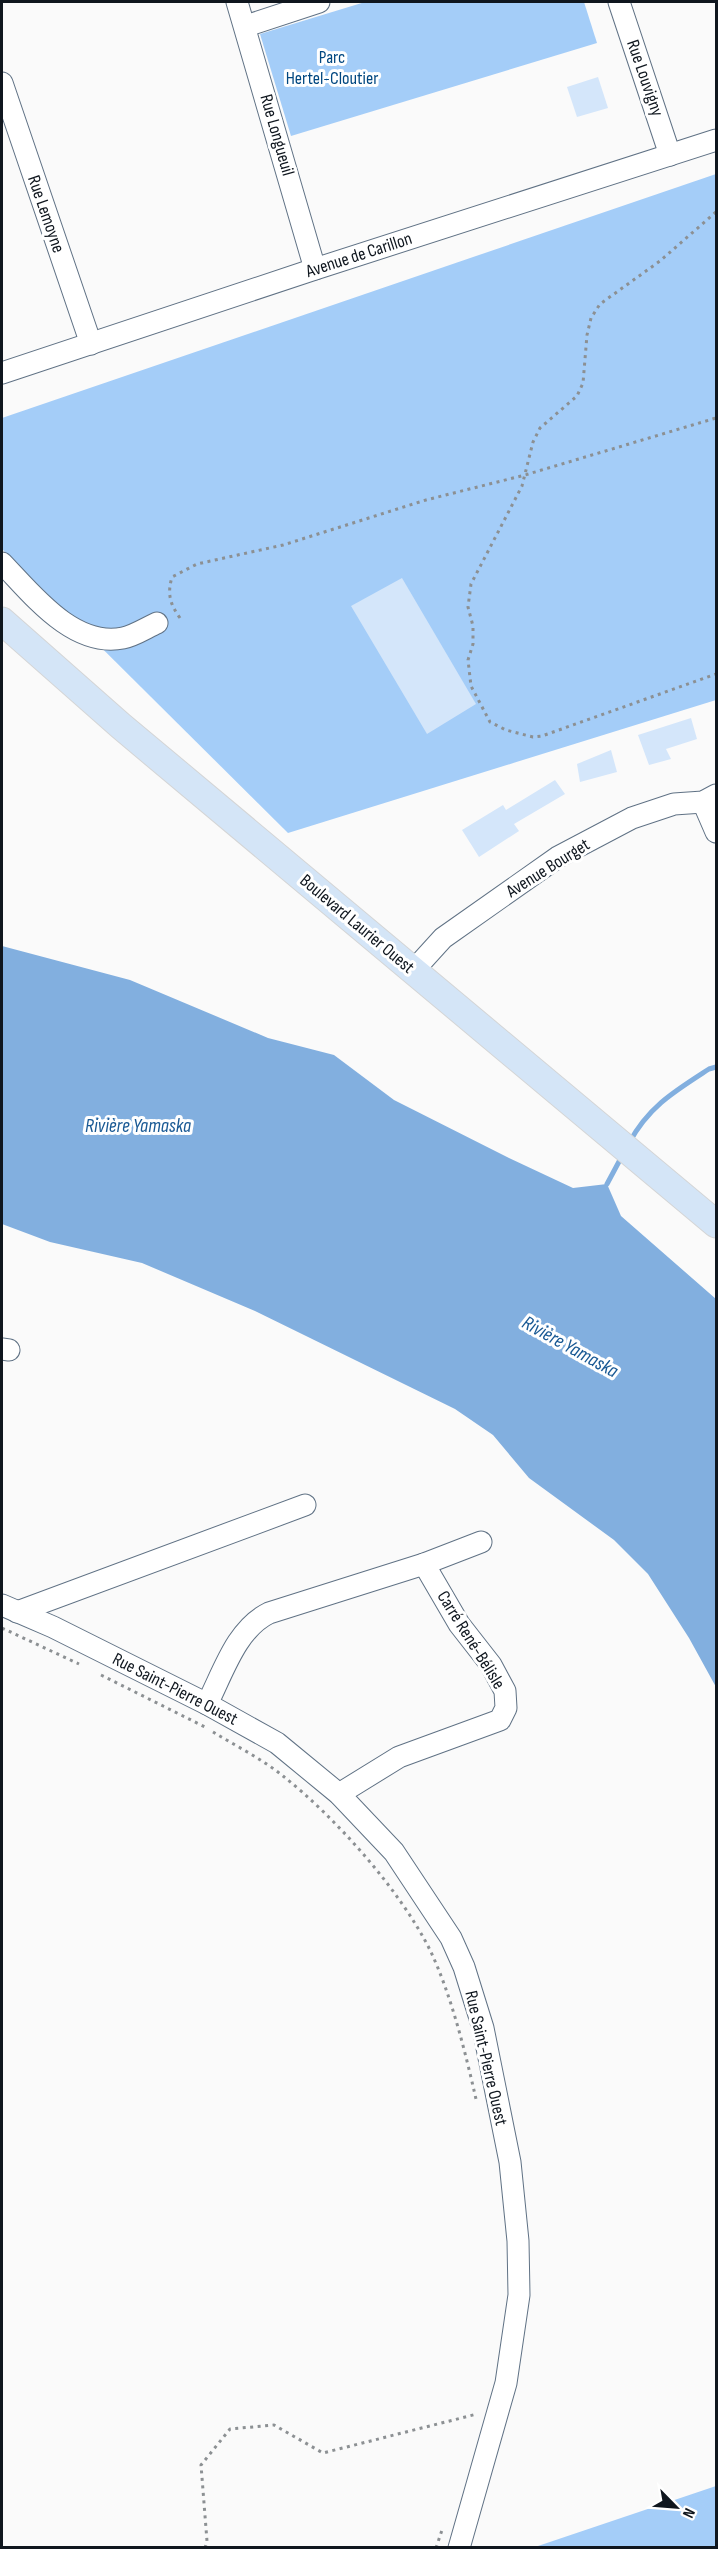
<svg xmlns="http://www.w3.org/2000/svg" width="718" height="2549" viewBox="0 0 718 2549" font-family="'Sofia Sans Condensed',sans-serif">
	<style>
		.green { fill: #a4cdf8 }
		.water { fill: #82afdf }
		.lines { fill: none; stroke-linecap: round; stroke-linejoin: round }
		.stream { stroke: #82afdf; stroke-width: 5 }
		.building { fill: #d4e6fa }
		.minor-casing { stroke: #607285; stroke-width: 23 }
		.major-casing { stroke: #d4d5d6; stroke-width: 29 }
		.path { stroke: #8c9093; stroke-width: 3; stroke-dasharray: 3 4.5; stroke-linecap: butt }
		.minor { stroke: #fff; stroke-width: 21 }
		.major { stroke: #d4e5f7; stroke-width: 27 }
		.labels { text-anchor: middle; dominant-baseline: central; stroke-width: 6; stroke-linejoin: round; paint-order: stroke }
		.park-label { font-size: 18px; fill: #004780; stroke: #fff }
		.street-label { font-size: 18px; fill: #0f161e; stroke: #fff }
		.water-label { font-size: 20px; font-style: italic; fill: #195994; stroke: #fff }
	</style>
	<rect width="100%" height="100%" fill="#fafafa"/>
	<g class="green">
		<polygon points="365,2 584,2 597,43 291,136 260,34"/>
		<polygon points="716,174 716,700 288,833 2,549 2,418"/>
		<polygon points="716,2486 716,2547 535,2547"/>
	</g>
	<polygon class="water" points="2,946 130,980 268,1038 334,1055 394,1100 509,1158 573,1188 607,1184 621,1216 716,1299 716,1687 689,1638 648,1574 614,1540 529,1478 493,1435 455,1409 255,1311 142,1263 50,1242 2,1224"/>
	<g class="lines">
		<g class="stream">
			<path d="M629,1143C649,1106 675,1091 709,1069L716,1067"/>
			<polyline points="607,1184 622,1156"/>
		</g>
	</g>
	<g class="building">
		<polygon points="598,77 608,108 577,117 567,87"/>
		<polygon points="402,578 476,704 427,734 351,606"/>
		<polygon points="691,718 697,739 666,749 671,759 649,765 638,735"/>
		<polygon points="611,750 617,772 580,782 577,764"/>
		<polygon points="555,780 565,794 514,824 519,831 479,857 462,830 503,805 506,810"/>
	</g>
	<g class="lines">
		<defs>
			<g id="minor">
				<polyline points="237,2 315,269"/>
				<polyline points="619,2 670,155"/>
				<polyline points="246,26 319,2"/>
				<polyline points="2,83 91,344"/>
				<polyline points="2,373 315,269 716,140"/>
				<path d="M2,563C32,594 73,648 123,638C134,636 146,628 157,623"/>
				<polyline points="703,802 716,832"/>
				<polyline points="413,971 443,938 558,857 632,818 674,804 703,802 716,795"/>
				<polyline points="2,1349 9,1350"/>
				<polyline points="2,1605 53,1627 207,1704 277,1743 339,1794 394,1852 451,1938 464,1967 483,2028 510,2162 518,2241 519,2295 506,2383 459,2548"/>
				<polyline points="17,1612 305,1505"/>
				<path d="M207,1704C223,1673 236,1629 269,1613L424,1564L481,1542"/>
				<polyline points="339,1794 399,1757 500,1720 506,1708 505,1691 491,1665 459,1624 424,1564"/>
			</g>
			<polyline id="major" points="2,621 121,726 716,1224"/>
		</defs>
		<use href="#minor" class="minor-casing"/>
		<use href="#major" class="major-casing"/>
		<g class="path">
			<polyline points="716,212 660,261 600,304 591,318 587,335 583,383 577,396 540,428 533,442 522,486 471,584 468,607 473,626 473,644 468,660 471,686 490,722 506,730 533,737 542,736 716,674"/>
			<path d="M180,618C170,604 167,594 172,577L197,564L283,545L426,500L525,475L716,418"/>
			<polyline points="2,1628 79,1664"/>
			<polyline points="101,1675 205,1727"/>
			<path d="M213,1732C236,1746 262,1759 283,1776C336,1818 400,1890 430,1950C451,1994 465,2051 476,2099"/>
			<polyline points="205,2548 207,2541 201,2465 230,2429 274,2425 323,2453 477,2414"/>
			<polyline points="436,2548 442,2530"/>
		</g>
		<use href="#minor" class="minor"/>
		<use href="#major" class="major"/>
	</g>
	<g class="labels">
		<g class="park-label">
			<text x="332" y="57">Parc<tspan x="332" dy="21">Hertel-Cloutier</tspan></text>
		</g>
		<g class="street-label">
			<text transform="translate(645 78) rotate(71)">Rue Louvigny</text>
			<text transform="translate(277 135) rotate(74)">Rue Longueuil</text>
			<text transform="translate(46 214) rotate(71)">Rue Lemoyne</text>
			<text transform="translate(359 255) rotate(-18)">Avenue de Carillon</text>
			<text transform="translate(548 868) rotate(-32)">Avenue Bourget</text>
			<text transform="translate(357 924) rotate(40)">Boulevard Laurier Ouest</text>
			<text transform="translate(471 1640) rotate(58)">Carré René-Bélisle</text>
			<text transform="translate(175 1689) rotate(27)">Rue Saint-Pierre Ouest</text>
			<text transform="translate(486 2058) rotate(77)">Rue Saint-Pierre Ouest</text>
		</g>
		<g class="water-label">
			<text x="138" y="1126">Rivière Yamaska</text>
			<text transform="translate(570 1347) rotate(29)">Rivière Yamaska</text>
		</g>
	</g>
	<rect width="718" height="2549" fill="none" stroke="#0f161e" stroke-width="6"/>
	<g transform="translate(676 2507) rotate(115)" stroke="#ffffff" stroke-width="4.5" paint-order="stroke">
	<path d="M0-4.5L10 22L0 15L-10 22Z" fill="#0f161e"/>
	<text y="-9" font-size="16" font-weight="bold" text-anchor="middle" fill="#0f161e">N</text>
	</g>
</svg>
